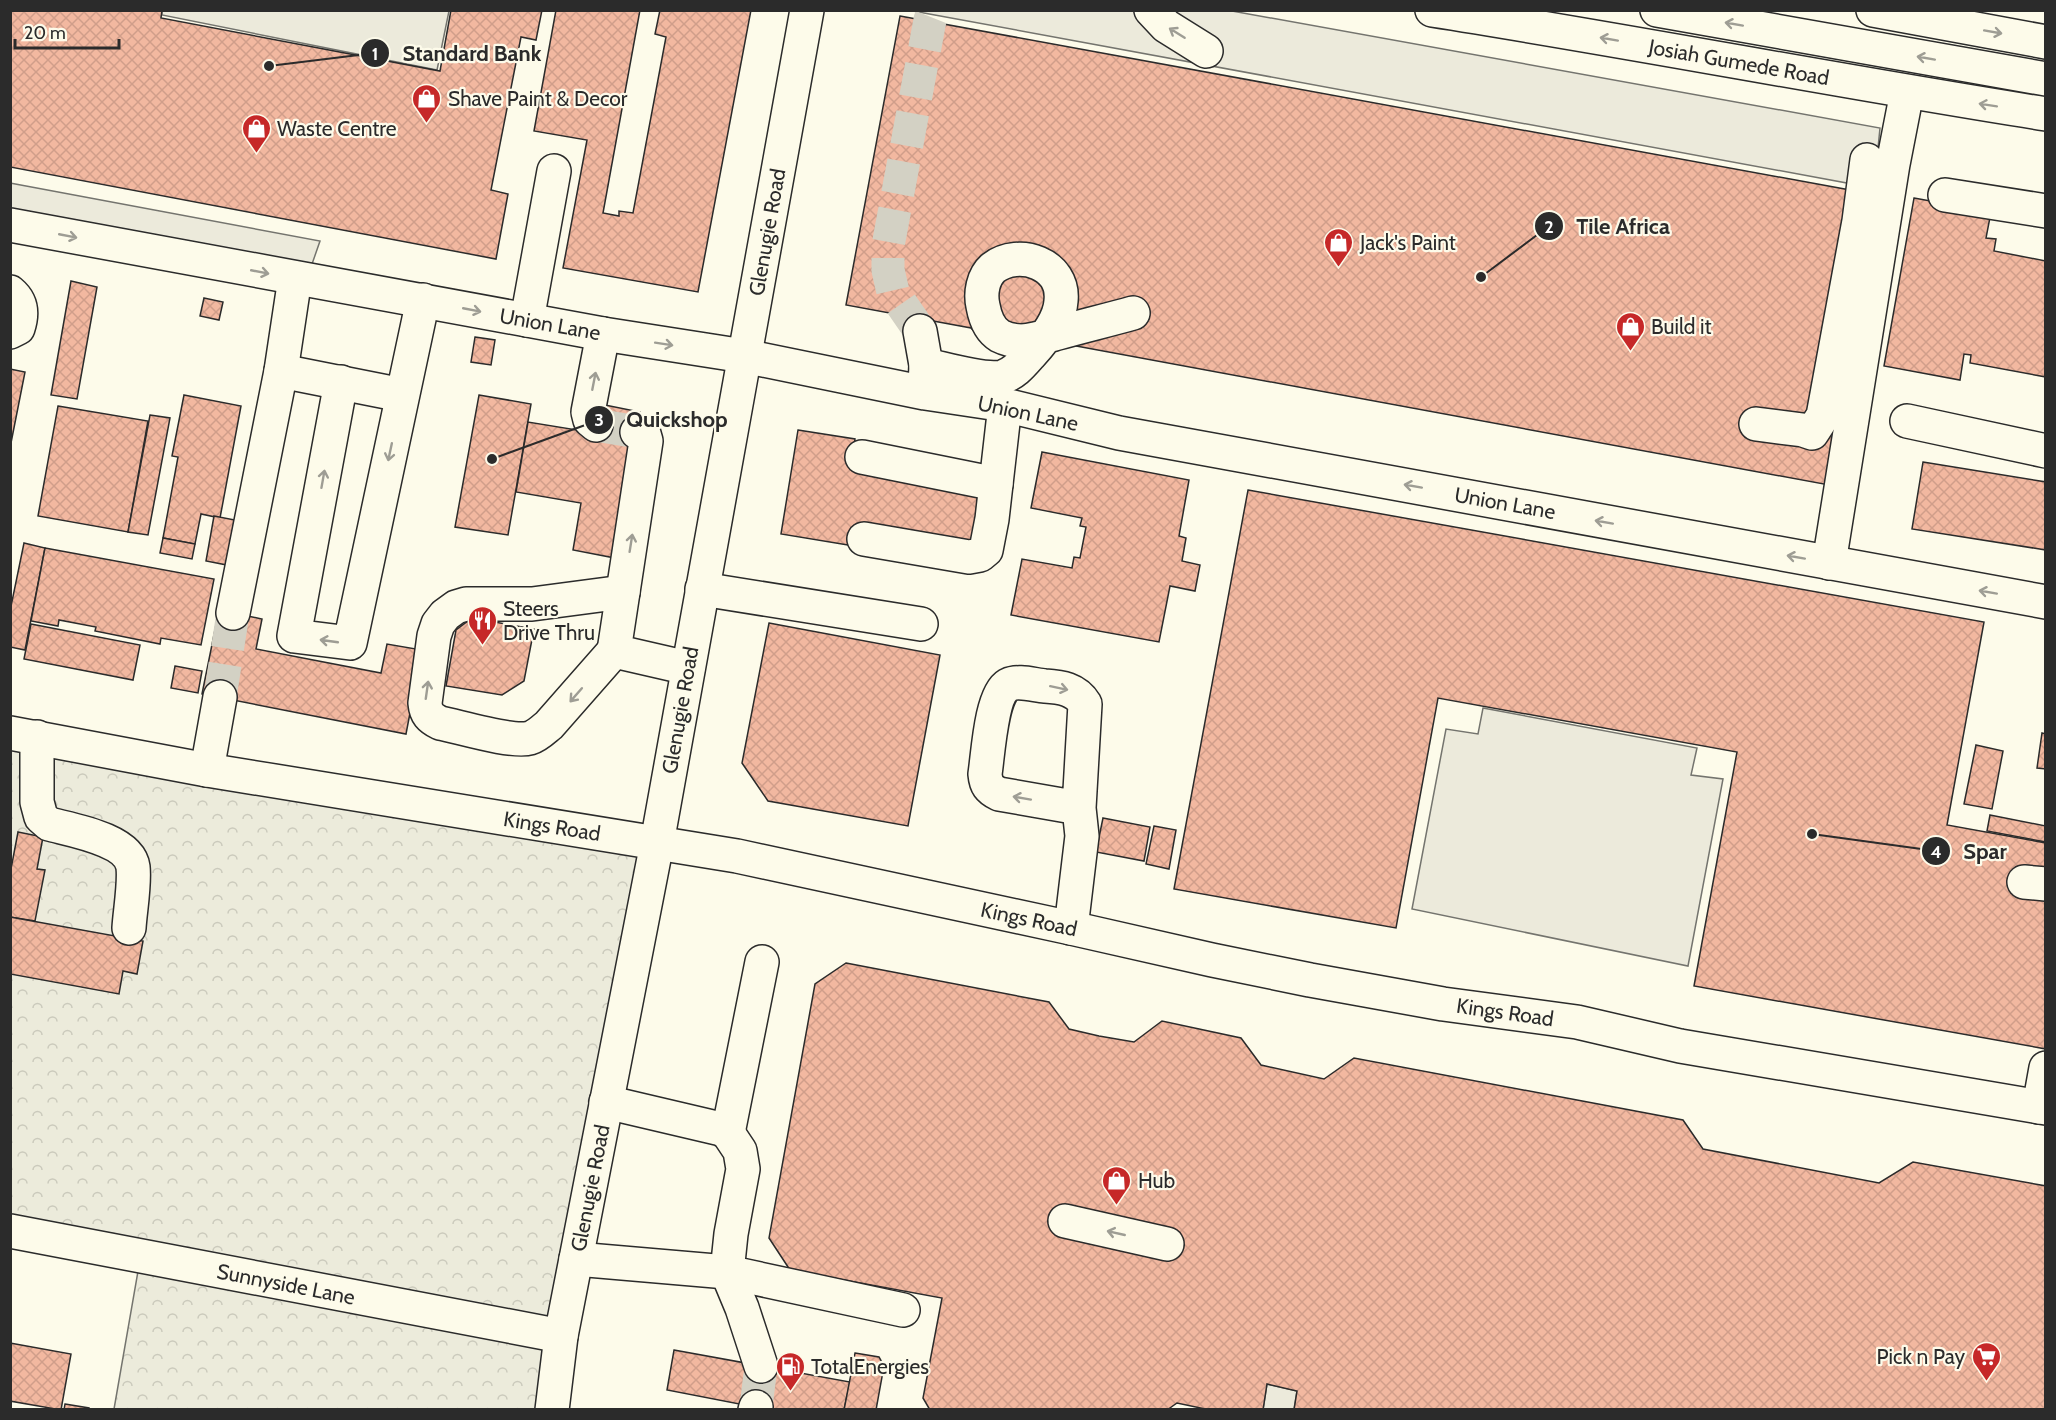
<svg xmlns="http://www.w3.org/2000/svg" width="2056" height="1420" viewBox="0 0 2056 1420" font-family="Cabin,sans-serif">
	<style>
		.park { fill: url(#park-crowns); stroke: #74746e; stroke-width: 1.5 }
		.parking { fill: #eceadb; stroke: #74746e; stroke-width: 1.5 }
		.building { fill: url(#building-cross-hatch); stroke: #2b2b2b; stroke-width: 1.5 }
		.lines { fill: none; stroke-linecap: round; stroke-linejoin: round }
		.minor-tunnel { stroke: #d3d1c4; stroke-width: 33; stroke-dasharray: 33 16; stroke-linecap: butt }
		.minor-casing { stroke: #2b2b2b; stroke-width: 36 }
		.major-casing { stroke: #2b2b2b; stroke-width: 36 }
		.minor { stroke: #fdfbea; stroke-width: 33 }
		.major { stroke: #fdfbea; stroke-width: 33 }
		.oneway { stroke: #9e9d94 }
		.labels { text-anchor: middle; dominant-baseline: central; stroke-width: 4.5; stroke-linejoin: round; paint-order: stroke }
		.street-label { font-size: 21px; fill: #2b2b2b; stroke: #fdfbea }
		.poi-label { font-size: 21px; fill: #2b2b2b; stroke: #fdfbea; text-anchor: start }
		.leader { fill: none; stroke: #2b2b2b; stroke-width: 2 }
		.callout-dot { fill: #2b2b2b; stroke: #fdfbea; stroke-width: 2 }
		.mark-label { font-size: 18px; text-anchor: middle; font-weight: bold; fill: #fff }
		.callout-label { font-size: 22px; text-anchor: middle; font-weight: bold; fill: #2b2b2b; stroke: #fdfbea; stroke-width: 4.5; stroke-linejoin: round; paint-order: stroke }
	</style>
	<defs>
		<pattern id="park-crowns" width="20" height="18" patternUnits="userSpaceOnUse" patternTransform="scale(1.5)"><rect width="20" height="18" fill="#ecebdb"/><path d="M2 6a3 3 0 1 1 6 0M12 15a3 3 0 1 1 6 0" fill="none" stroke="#cbcabc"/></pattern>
		<pattern id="building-cross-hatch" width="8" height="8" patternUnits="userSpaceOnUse" patternTransform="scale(1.5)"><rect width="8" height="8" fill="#f2b8a0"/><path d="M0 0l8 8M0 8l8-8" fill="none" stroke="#d09e8a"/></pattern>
	</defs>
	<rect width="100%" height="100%" fill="#fdfbea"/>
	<polygon class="park" points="10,734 657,843 552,1409 114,1409 141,1254 11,1229"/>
	<g class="parking">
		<polygon points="162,11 162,10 449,11 437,70 162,15"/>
		<polygon points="913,11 1232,11 1880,128 1874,188"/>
		<polygon points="10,183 320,241 311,267 11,211"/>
		<polygon points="1483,708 1697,748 1691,775 1723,779 1688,966 1412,909 1446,729 1478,734"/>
		<polygon points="1267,1384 1297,1391 1294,1409 1263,1410"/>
	</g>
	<g class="building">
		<polygon points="10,10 162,10 161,18 440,71 451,10 542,10 536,40 521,37 491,190 508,194 496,259 10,167"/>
		<polygon points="556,10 640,10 603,213 619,216 619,211 633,213 666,37 655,34 660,10 751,10 698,292 563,268 587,140 534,131"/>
		<polygon points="900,16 1850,190 1877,220 1829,485 1060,343 985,343 971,328 846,305"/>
		<polygon points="1914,198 1991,212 1986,238 1996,239 1994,251 2046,261 2046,377 1970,363 1971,355 1964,354 1960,380 1884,366"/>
		<polygon points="71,281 97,287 77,399 51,395"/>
		<polygon points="204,298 223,302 219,320 200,316"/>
		<polygon points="475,337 495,340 491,365 471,362"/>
		<polygon points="10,369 25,372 10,448"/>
		<polygon points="184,395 241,406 220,518 201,514 195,544 163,538 178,457 172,456"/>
		<polygon points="479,395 531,404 508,535 455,527"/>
		<polygon points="600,404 640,412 615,558 573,550 581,503 516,492 528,422 595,433"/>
		<polygon points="58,406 148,421 128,532 38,516"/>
		<polygon points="150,415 170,418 148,535 128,532"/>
		<polygon points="798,430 855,439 851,468 991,492 982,545 854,546 781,534"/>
		<polygon points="1042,452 1189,480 1179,536 1186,538 1182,561 1200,565 1195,591 1170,586 1159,642 1011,615 1022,559 1072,568 1074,557 1080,558 1086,527 1080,526 1082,518 1031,508"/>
		<polygon points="1923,462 2046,482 2046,550 1912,529"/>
		<polygon points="1248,490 1984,622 1947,825 2046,843 2046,1049 1694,986 1737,752 1438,698 1396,928 1174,889"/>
		<polygon points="214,516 235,520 227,565 206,561"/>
		<polygon points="163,538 195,544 192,559 160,553"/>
		<polygon points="24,543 45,548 25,650 10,647 10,611"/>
		<polygon points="45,548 214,579 201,645 161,638 160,644 95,631 96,627 59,620 58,626 31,621"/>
		<polygon points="219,610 262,619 256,649 381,673 387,644 422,650 406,734 202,694"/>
		<polygon points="472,618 534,629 524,681 502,695 446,686 456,630"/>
		<polygon points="769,623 940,655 908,826 768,801 742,763"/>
		<polygon points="31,624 140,645 133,680 24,659"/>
		<polygon points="175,666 202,671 198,693 171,688"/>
		<polygon points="2042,733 2046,734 2046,769 2037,768"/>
		<polygon points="1976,745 2003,751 1992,809 1964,804"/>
		<polygon points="1990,815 2046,826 2046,842 1987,831"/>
		<polygon points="1103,818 1150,827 1144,861 1096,852"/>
		<polygon points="1154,826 1176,830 1169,869 1146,864"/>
		<polygon points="18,832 43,837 37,869 45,870 35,921 10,917 10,874"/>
		<polygon points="10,917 143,941 137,974 123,971 119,994 10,974"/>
		<polygon points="846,963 1049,1002 1069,1029 1099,1036 1134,1042 1162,1021 1241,1038 1261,1065 1324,1079 1354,1058 1683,1120 1703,1149 1879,1183 1913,1162 2046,1186 2046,1410 1294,1410 1297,1391 1267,1384 1263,1410 1210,1410 1177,1403 1167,1410 930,1410 923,1398 942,1298 790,1270 769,1238 815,984"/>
		<polygon points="10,1343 71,1354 61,1410 10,1401"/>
		<polygon points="674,1350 850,1382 844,1410 770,1410 667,1390"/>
		<polygon points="855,1353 879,1357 884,1366 876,1410 844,1410"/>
		<polygon points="65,1404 89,1408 89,1410 64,1410"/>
	</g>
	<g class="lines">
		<g class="minor-tunnel">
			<polyline points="920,331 893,292 888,270 888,246 930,20 934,10"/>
			<polyline points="596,425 637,432"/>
			<polyline points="220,697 233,613"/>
			<polyline points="756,1407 761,1366"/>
		</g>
		<defs>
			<g id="minor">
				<polyline points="1151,10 1166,26 1206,51"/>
				<polyline points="1657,10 2046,79"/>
				<polyline points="1873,10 2046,42"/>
				<polyline points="1945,195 2046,211"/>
				<polyline points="10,225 603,334 744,356 925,393 1005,405 1119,433 2046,602"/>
				<path d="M10,292C22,302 23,313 18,328L10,332"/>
				<polyline points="527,320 554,171"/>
				<polyline points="920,331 926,365 925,386"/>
				<path d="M926,365C945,369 984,381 1002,377C1014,374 1022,364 1030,355C1043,341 1060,320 1061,301C1065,264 1019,248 993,268C983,277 980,293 983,306C985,317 990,330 1000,336C1006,339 1015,341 1022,341C1034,340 1047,336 1058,333C1083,326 1108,320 1133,313"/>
				<polyline points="281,371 402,395"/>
				<polyline points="341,382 294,636 350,643 423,300"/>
				<polyline points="1907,421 2046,451"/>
				<polyline points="1756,424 1803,430 1812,433 1823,416 1859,221 1867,160"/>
				<polyline points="596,425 590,420 588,412 603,334"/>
				<polyline points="637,432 644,434 646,441 614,651 688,668"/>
				<polyline points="862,457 996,484"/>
				<polyline points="864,539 969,557 980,555 986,550 992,519 1005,405"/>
				<polyline points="1829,563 1893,164 1907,92"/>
				<polyline points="702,589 921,624"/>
				<polyline points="233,613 281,371 295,278"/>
				<path d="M614,651L549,725C543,730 537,736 530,738C512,743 460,727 440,723C430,718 426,714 425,703L434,636L438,624L445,615L456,607L466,604H532L623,592"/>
				<polyline points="10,733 207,770 737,856 1071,928 1212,960 1310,980 1443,1004 1577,1022 1680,1046 2046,1108"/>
				<path d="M37,737V802L41,817L49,824C71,830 129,839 133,867C135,884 130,911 129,928"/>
				<polyline points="207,770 220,697"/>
				<polyline points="2024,882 2046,884"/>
				<path d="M1071,928L1082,836L1079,808L1085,704C1076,689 1061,687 1045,686C1034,685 1018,680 1008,685C991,695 988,755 985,774C986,785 989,789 999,794L1079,808"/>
				<polyline points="606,1102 721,1129 728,1133 740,1151 743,1169 731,1234 727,1272 742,1308 761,1366"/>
				<polyline points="2039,1107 2046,1068"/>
				<polyline points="728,1133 762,962"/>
				<polyline points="1065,1221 1167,1244"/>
				<polyline points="10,1231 561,1336"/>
				<polyline points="576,1259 727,1272 903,1310"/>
				<polyline points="552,1410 561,1336 657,843 807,10"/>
				<polyline points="755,1410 756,1407"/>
			</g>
			<path id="major" d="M1432,10C1637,42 1841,82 2046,114"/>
		</defs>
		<use href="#minor" class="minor-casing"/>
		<use href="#major" class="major-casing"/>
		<use href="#minor" class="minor"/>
		<use href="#major" class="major"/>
	</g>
	<defs><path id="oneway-shaft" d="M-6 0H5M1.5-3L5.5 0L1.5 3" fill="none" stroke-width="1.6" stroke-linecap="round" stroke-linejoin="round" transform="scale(1.5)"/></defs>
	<g class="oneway">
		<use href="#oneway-shaft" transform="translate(1734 24) rotate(-170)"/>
		<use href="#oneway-shaft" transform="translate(1993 32) rotate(10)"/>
		<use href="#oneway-shaft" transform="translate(1177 33) rotate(-148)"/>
		<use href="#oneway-shaft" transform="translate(1609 39) rotate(-170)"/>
		<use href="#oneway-shaft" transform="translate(1926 58) rotate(-170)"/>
		<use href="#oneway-shaft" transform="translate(1988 105) rotate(-171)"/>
		<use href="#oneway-shaft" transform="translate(68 236) rotate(11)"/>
		<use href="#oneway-shaft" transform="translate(260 272) rotate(11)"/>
		<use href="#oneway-shaft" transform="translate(472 310) rotate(11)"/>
		<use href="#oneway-shaft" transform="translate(664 344) rotate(9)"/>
		<use href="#oneway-shaft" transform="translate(594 381) rotate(-79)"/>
		<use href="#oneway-shaft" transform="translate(390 452) rotate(102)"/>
		<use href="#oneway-shaft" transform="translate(323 479) rotate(-80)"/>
		<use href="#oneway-shaft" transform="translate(1413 486) rotate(-170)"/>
		<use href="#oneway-shaft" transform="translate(1604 522) rotate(-170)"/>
		<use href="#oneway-shaft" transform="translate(631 543) rotate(-81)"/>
		<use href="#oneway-shaft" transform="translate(1796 557) rotate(-170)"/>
		<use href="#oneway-shaft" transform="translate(1988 592) rotate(-170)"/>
		<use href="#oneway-shaft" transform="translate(329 641) rotate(-172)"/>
		<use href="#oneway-shaft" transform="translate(1059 688) rotate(12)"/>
		<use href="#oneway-shaft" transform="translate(427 690) rotate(-82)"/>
		<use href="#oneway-shaft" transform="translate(576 695) rotate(131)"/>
		<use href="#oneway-shaft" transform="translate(1022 798) rotate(-170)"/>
		<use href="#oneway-shaft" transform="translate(1116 1233) rotate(-167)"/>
	</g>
	<defs>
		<symbol id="shop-pin" viewBox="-11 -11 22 30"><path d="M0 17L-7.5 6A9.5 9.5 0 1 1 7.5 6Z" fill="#c62828" stroke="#fdfbea"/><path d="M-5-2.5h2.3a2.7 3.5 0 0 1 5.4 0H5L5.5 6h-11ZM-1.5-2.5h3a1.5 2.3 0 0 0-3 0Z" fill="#fff"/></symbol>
		<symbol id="restaurant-pin" viewBox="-11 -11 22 30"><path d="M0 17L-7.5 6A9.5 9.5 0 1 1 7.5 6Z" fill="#c62828" stroke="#fdfbea"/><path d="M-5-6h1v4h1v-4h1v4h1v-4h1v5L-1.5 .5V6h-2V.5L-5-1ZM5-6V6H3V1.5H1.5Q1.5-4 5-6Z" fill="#fff"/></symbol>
		<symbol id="supermarket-pin" viewBox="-11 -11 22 30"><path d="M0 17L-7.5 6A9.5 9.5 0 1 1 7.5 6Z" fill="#c62828" stroke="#fdfbea"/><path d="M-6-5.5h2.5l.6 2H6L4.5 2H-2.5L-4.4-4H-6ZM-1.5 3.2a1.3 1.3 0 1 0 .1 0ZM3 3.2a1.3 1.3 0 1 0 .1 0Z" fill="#fff"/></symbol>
		<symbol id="fuel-pin" viewBox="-11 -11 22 30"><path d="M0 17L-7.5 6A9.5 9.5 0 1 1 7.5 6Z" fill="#c62828" stroke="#fdfbea"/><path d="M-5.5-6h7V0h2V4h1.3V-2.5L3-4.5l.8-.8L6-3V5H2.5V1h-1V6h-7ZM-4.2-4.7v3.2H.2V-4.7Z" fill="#fff"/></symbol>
	</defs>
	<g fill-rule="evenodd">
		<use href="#shop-pin" x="410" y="82" width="33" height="45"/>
		<use href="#shop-pin" x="240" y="112" width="33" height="45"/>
		<use href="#shop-pin" x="1322" y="226" width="33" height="45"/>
		<use href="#shop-pin" x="1614" y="310" width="33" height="45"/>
		<use href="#restaurant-pin" x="466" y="604" width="33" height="45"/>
		<use href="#shop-pin" x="1100" y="1164" width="33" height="45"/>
		<use href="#supermarket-pin" x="1970" y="1340" width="33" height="45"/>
		<use href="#fuel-pin" x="774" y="1350" width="33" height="45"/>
	</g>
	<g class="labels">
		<g class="street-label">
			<text transform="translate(1739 62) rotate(10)">Josiah Gumede Road</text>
			<text transform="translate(767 232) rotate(-80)">Glenugie Road</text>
			<text transform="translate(550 324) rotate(10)">Union Lane</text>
			<text transform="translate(1028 413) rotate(12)">Union Lane</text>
			<text transform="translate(1505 503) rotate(10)">Union Lane</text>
			<text transform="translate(680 710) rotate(-80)">Glenugie Road</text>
			<text transform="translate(552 826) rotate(9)">Kings Road</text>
			<text transform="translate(1029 919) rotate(12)">Kings Road</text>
			<text transform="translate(1505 1012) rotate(8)">Kings Road</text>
			<text transform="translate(590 1188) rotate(-79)">Glenugie Road</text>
			<text transform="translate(286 1284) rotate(11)">Sunnyside Lane</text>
		</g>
		<g class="poi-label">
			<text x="448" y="98">Shave Paint &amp; Decor</text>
			<text x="277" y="128">Waste Centre</text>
			<text x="1360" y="242">Jack's Paint</text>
			<text x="1651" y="326">Build it</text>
			<text x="503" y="608">Steers<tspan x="503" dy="24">Drive Thru</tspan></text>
			<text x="1138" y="1180">Hub</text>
			<text x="1965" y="1356" text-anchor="end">Pick n Pay</text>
			<text x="811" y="1366">TotalEnergies</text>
		</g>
	</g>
	<path class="leader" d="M269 66L375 53M1481 277L1549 226M492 459L599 420M1812 834L1936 851"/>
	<g class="callout-dot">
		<circle cx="269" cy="66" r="6"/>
		<circle cx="1481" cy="277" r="6"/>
		<circle cx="492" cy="459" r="6"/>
		<circle cx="1812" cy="834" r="6"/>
		<circle cx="375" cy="53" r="15"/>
		<circle cx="1549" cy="226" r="15"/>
		<circle cx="599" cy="420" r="15"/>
		<circle cx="1936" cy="851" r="15"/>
	</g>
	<g class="mark-label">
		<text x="375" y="60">1</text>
		<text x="1549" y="233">2</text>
		<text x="599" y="426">3</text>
		<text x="1936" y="858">4</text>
	</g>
	<g class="callout-label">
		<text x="472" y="61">Standard Bank</text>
		<text x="1623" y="234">Tile Africa</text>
		<text x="677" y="427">Quickshop</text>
		<text x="1985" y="859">Spar</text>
	</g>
	<rect width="2056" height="1420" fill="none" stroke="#2b2b2b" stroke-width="24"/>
	<path d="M15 39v9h104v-9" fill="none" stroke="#2b2b2b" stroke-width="3"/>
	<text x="24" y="39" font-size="18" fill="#2b2b2b" stroke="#fdfbea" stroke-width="4.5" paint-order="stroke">20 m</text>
</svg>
